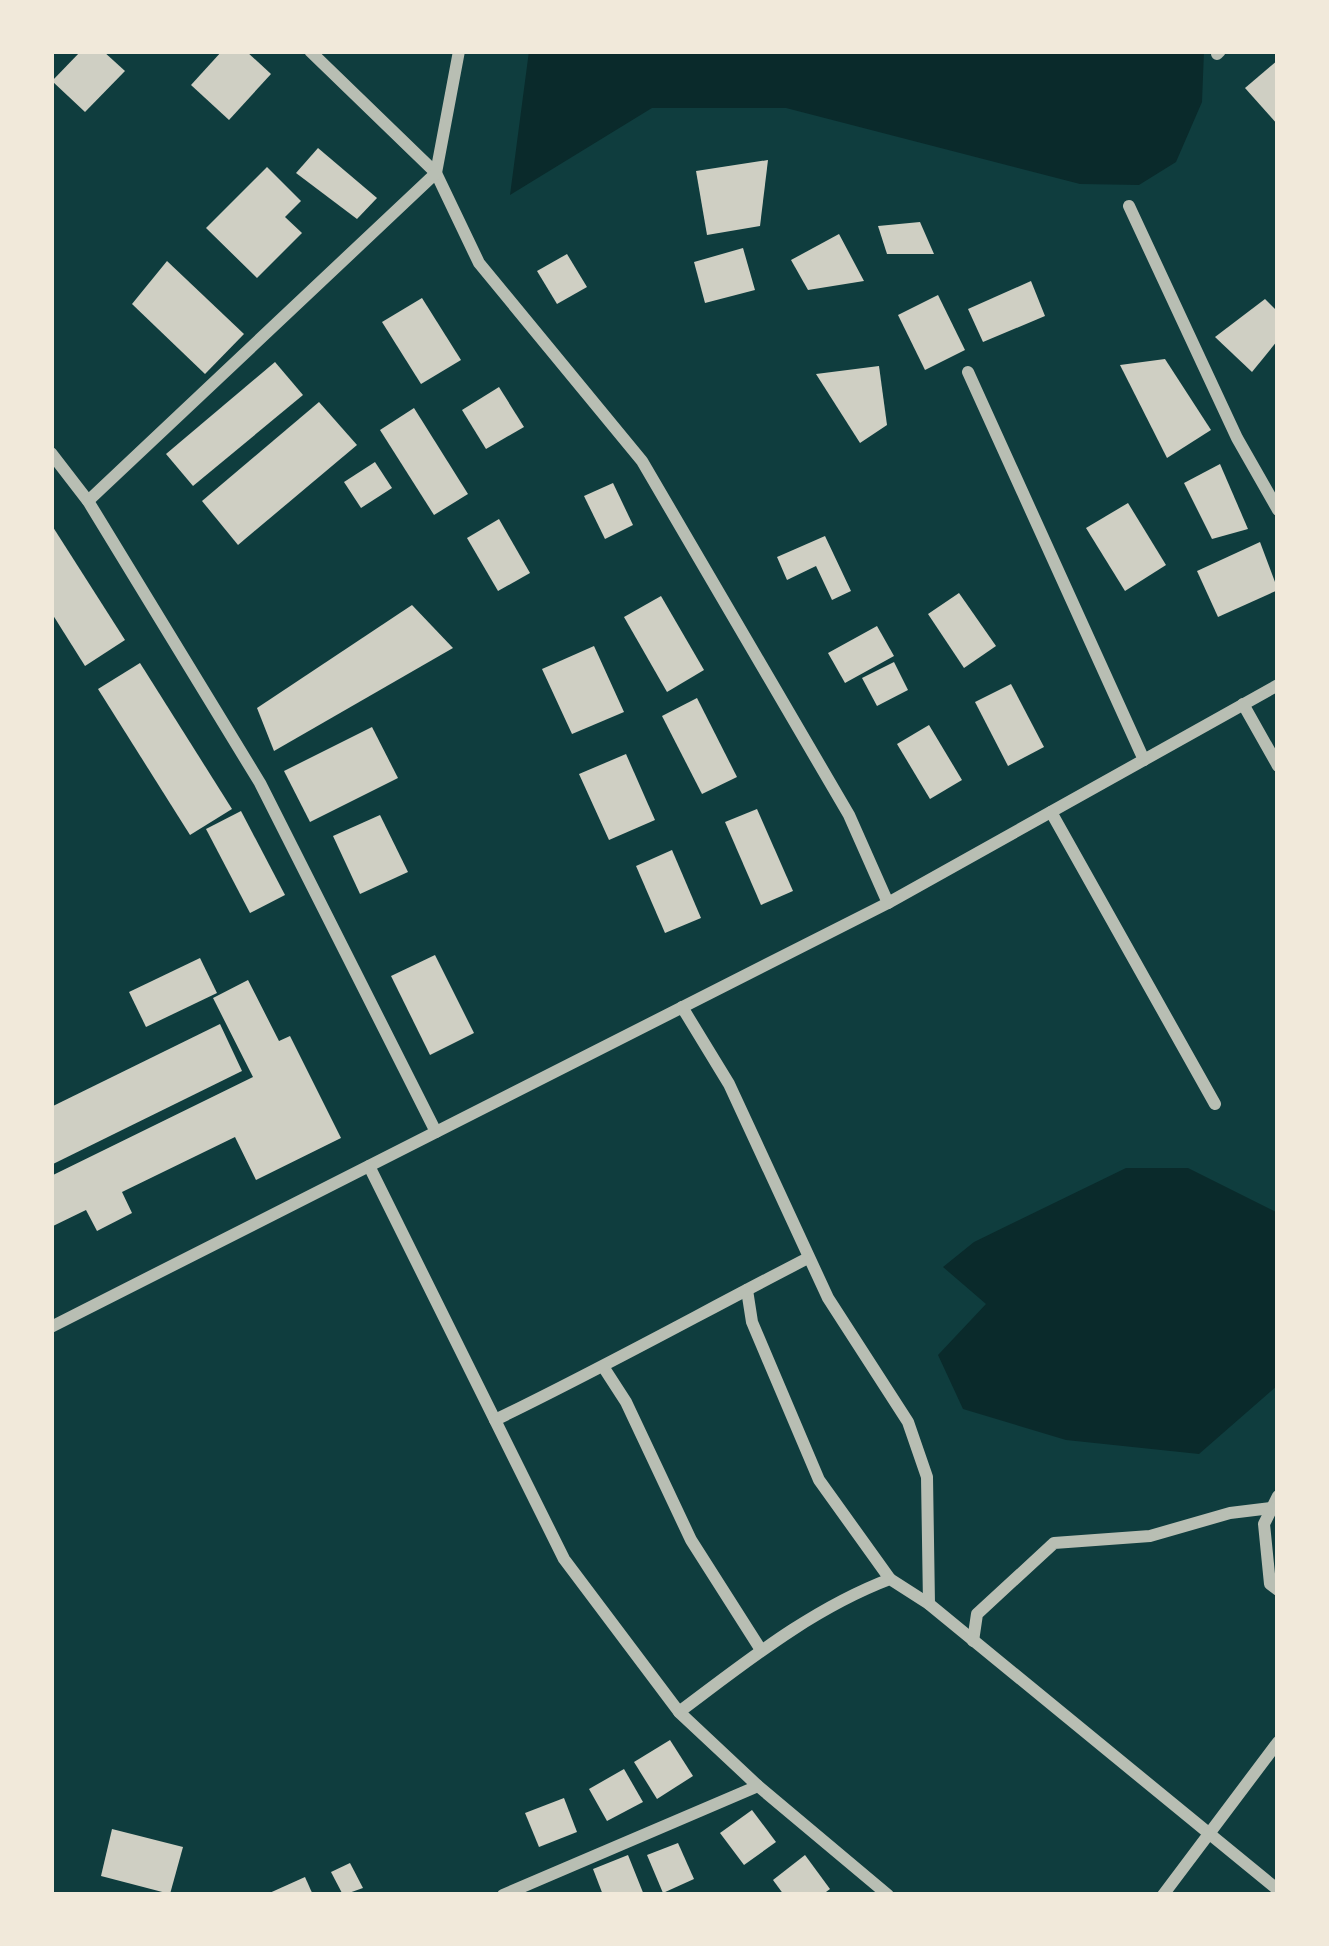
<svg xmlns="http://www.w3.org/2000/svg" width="1329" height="1946" viewBox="0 0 1329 1946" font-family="Signika,sans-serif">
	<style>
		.water { fill: #0a2a2b }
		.building { fill: #cfcfc3 }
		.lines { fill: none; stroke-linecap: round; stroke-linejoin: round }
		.minor { stroke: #b8beb3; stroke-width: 12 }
	</style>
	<rect width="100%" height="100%" fill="#0f3d3e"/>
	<g class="water">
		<polygon points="529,51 1204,51 1202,102 1176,162 1139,185 1080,184 786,108 652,108 510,195"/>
		<polygon points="1126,1168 1188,1168 1278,1213 1278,1385 1199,1454 1066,1440 963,1409 938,1355 986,1304 943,1267 974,1242"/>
	</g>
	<g class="building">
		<polygon points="81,51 103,51 125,71 85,112 52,81"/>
		<polygon points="222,51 246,51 271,74 229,120 191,85"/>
		<polygon points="1278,60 1278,125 1245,88"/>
		<polygon points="318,148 377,198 357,219 296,173"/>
		<polygon points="768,160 760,226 707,235 696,171"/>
		<polygon points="267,167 301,201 285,217 302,233 257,278 206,228"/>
		<polygon points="920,222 934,254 887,254 878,226"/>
		<polygon points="839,234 864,281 808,290 791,260"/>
		<polygon points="743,248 755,290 705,303 694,262"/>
		<polygon points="567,254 587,287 557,304 537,271"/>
		<polygon points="167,261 244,334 205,374 132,304"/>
		<polygon points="1031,281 1045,316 983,342 968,309"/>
		<polygon points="938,295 965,350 925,370 898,315"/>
		<polygon points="422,298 461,360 421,384 382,322"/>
		<polygon points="1265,299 1278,312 1278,340 1252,372 1215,337"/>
		<polygon points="1165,359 1211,430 1167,458 1120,365"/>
		<polygon points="275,362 303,395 193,486 166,454"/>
		<polygon points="879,366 887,425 860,443 816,374"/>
		<polygon points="499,387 524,427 486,449 462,410"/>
		<polygon points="319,402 357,445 238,545 202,501"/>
		<polygon points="414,408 468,494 434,515 380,430"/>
		<polygon points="375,462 392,488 361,508 344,482"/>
		<polygon points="1220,464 1248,529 1212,539 1184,483"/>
		<polygon points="613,483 633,525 605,539 584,496"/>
		<polygon points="1128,503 1166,565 1125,591 1086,528"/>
		<polygon points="499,519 530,573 498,591 467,538"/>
		<polygon points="51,524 125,640 85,666 51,612"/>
		<polygon points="825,536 851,591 832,600 816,566 787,580 777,557"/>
		<polygon points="1260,542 1278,590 1218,617 1197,571"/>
		<polygon points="959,593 996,646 964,668 928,614"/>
		<polygon points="661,596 704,670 667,692 624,617"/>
		<polygon points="412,605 453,648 274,751 257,708"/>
		<polygon points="877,626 894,656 845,683 828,653"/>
		<polygon points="594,646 624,712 572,734 542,669"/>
		<polygon points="894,662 908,690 877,706 862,678"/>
		<polygon points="140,663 232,809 190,835 98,689"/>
		<polygon points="1011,684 1044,747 1008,766 975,702"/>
		<polygon points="697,698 737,777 702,794 662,716"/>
		<polygon points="929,725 962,780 930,799 897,744"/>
		<polygon points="372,727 398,778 310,822 284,771"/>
		<polygon points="626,754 655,820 609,840 579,774"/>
		<polygon points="757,809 793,891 761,905 725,822"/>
		<polygon points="241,811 285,895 250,913 206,829"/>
		<polygon points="380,815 408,872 360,894 333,836"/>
		<polygon points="672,850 701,918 665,933 636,866"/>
		<polygon points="435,955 474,1033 430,1055 391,976"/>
		<polygon points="200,958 217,993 146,1027 129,992"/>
		<polygon points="248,980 279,1041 290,1036 341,1138 256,1180 235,1137 122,1192 132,1213 97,1231 86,1210 51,1227 51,1176 253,1077 213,998"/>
		<polygon points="220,1024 242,1071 51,1165 51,1107"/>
		<polygon points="670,1740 693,1776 657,1799 634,1762"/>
		<polygon points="624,1769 643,1802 607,1821 589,1789"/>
		<polygon points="564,1798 577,1832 539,1847 525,1813"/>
		<polygon points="752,1810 776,1842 744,1865 720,1833"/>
		<polygon points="112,1829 183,1847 170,1894 101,1876"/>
		<polygon points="678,1843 694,1879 663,1893 647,1855"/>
		<polygon points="628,1855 644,1895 603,1895 593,1869"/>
		<polygon points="805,1855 830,1889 822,1895 784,1895 773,1880"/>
		<polygon points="350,1863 363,1888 343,1895 331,1872"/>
		<polygon points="305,1877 313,1895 265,1895"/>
	</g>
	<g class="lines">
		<g class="minor">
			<polyline points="310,51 436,173 479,263 642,461 849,815 888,903"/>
			<polyline points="1217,54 1220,51"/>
			<polyline points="1129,206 1237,438 1278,510"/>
			<polyline points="968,372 1144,760"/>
			<polyline points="51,453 88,501 260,783 436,1132"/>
			<polyline points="88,501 436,173 459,51"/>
			<polyline points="1243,704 1278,766"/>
			<polyline points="1051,812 1215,1104"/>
			<polyline points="682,1007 729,1084 828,1298 908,1422 927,1477 929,1604"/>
			<polyline points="369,1166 564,1559 679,1712 758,1786 888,1895"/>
			<polyline points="747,1290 752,1322 819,1480 890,1579"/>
			<polyline points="51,1327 888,903 1278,685"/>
			<polyline points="604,1368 626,1402 691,1540 761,1650"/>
			<path d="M495,1420C601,1369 703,1312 808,1258"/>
			<polyline points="1278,1496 1264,1524 1270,1584 1278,1590"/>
			<polyline points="973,1641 977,1614 1054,1543 1150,1536 1230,1513 1271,1508"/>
			<path d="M679,1712C746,1662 811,1609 890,1579L929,1604L1278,1890"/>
			<polyline points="503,1895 758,1786"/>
			<polyline points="1163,1895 1278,1742"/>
		</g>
	</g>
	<rect width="1329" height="1946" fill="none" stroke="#f1e9da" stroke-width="108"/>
</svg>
